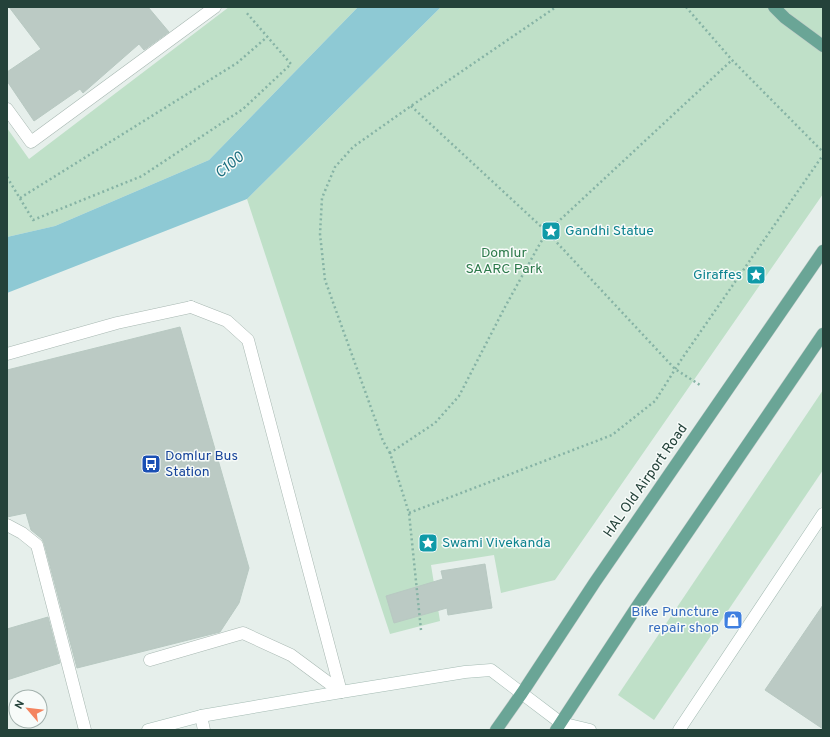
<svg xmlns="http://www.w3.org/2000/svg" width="830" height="737" viewBox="0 0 830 737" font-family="Overpass,sans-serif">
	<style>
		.green { fill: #bfe0c8 }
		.water { fill: #8ec9d4 }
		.building { fill: #bbcac4; stroke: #b8c9c2 }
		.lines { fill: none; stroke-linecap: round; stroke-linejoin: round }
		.lane-casing { stroke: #a8b8b2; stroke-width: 13 }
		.street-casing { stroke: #a8b8b2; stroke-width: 13 }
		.secondary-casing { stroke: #a4bbb3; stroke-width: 13 }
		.primary-casing { stroke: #c2cac8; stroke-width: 13 }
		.path { stroke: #86b3a5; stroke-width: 2.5; stroke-dasharray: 2 3; stroke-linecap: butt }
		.lane { stroke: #fff; stroke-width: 12 }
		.street { stroke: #fff; stroke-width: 12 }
		.secondary { stroke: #fff; stroke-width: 12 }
		.primary { stroke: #6aa596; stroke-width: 12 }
		.labels { text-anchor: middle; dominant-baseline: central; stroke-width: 3; stroke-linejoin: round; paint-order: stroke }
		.culture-label { font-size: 14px; fill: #0d838f; stroke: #f7fbf9; text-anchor: start }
		.park-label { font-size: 14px; fill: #2d7a4b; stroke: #f7fbf9 }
		.transit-label { font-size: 14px; fill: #164399; stroke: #f7fbf9; text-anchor: start }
		.street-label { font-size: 14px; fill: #24423a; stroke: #f7fbf9 }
		.shop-label { font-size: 14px; fill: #366cbe; stroke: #f7fbf9; text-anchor: end }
		.water-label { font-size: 15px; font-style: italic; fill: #1c6f80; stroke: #f7fbf9 }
	</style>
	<rect width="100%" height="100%" fill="#e6efeb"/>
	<g class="green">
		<polygon points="229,7 358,7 209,160 55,226 7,237 7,128 29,159"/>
		<polygon points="441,7 823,7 823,194 555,580 501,593 494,555 431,565 440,621 390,634 247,199"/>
		<polygon points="823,390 823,470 654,720 618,695"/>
	</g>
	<polygon class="water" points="358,7 441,7 247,199 7,293 7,237 55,226 209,160"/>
	<g class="building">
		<polygon points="9,7 148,7 169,32 144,50 139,44 83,93 80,89 34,121 7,81 7,72 41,49"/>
		<polygon points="180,327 249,568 239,603 220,632 77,668 44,543 42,539 31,530 26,513 7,517 7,370"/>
		<polygon points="485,564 492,608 448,615 447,608 394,623 386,596 443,579 441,571"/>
		<polygon points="823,605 823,729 765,690"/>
		<polygon points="48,617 60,663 7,680 7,629"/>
	</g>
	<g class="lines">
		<defs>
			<g id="lane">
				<polyline points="7,354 117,323 191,307"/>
				<polyline points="7,525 22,533 37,545 85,730"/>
				<polyline points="150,660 243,633 291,655 341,692"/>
			</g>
			<g id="street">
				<polyline points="7,109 31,142 215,7"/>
				<polyline points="191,307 227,321 248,340 341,692"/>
				<polyline points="201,716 204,730"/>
			</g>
			<g id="secondary">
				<polyline points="148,730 201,716 341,692 465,672 491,670 561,723 590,730"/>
				<polyline points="679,730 823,514"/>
			</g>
			<g id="primary">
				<polyline points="774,7 785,18 823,46"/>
				<polyline points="496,730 522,693 595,582 823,251"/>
				<polyline points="556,730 636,608 823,334"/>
			</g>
		</defs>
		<use href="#lane" class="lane-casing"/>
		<use href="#street" class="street-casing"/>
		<use href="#secondary" class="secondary-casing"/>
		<use href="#primary" class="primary-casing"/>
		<g class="path">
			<polyline points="686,7 732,60 823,152"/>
			<polyline points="411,106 547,232 675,369 700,385"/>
			<polyline points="7,177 33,220 142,176 243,109 291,64 245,11"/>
			<polyline points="20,198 237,63 267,37"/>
			<polyline points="390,453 383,441 325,280 320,234 322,198 335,167 353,147 411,106 556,7"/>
			<polyline points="409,513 612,435 655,401 683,357 823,155"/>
			<polyline points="421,630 409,513 390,453 435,423 459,396 505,307 538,247 547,232 732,60"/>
		</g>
		<use href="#lane" class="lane"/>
		<use href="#street" class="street"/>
		<use href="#secondary" class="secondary"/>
		<use href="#primary" class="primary"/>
	</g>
	<defs>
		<symbol id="sight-square" viewBox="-11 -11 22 22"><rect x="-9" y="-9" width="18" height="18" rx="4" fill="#0f9aa8" stroke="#f7fbf9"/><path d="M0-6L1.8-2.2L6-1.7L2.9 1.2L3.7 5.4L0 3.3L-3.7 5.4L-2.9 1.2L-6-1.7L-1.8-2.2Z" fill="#fff"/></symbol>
		<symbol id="bus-square" viewBox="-11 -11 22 22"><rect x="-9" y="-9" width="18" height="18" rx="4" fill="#1a4fb4" stroke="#f7fbf9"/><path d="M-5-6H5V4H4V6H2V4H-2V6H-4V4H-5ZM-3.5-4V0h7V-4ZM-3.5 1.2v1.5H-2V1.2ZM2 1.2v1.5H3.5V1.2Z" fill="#fff"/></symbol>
		<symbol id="shop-square" viewBox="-11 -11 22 22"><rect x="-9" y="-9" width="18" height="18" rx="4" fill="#3f7fe0" stroke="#f7fbf9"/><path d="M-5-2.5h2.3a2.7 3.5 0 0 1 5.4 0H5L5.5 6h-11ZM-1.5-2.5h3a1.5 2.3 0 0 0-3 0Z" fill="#fff"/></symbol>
	</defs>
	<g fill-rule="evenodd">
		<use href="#sight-square" x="540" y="220" width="22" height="22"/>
		<use href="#sight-square" x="745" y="264" width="22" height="22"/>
		<use href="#bus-square" x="140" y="453" width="22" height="22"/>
		<use href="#sight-square" x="417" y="532" width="22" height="22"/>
		<use href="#shop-square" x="722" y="609" width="22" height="22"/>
	</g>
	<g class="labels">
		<g class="culture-label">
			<text x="565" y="231">Gandhi Statue</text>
			<text x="742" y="275" text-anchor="end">Giraffes</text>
			<text x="442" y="543">Swami Vivekanda</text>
		</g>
		<g class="park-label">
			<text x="504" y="253">Domlur<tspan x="504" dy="16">SAARC Park</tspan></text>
		</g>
		<g class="transit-label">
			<text x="165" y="456">Domlur Bus<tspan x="165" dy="16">Station</tspan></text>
		</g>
		<g class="street-label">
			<text transform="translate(646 481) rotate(-55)">HAL Old Airport Road</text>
		</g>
		<g class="shop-label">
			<text x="719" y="612">Bike Puncture<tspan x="719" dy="16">repair shop</tspan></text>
		</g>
		<g class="water-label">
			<text transform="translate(230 166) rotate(-39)">C100</text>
		</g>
	</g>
	<rect width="830" height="737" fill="none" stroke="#24423a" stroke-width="16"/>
	<g transform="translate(28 709) rotate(298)"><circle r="19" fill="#f7fbf9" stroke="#a3b1ad"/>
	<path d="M0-3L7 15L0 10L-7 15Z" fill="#f4845f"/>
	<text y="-6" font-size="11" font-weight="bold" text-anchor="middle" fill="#24423a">N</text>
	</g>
</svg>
